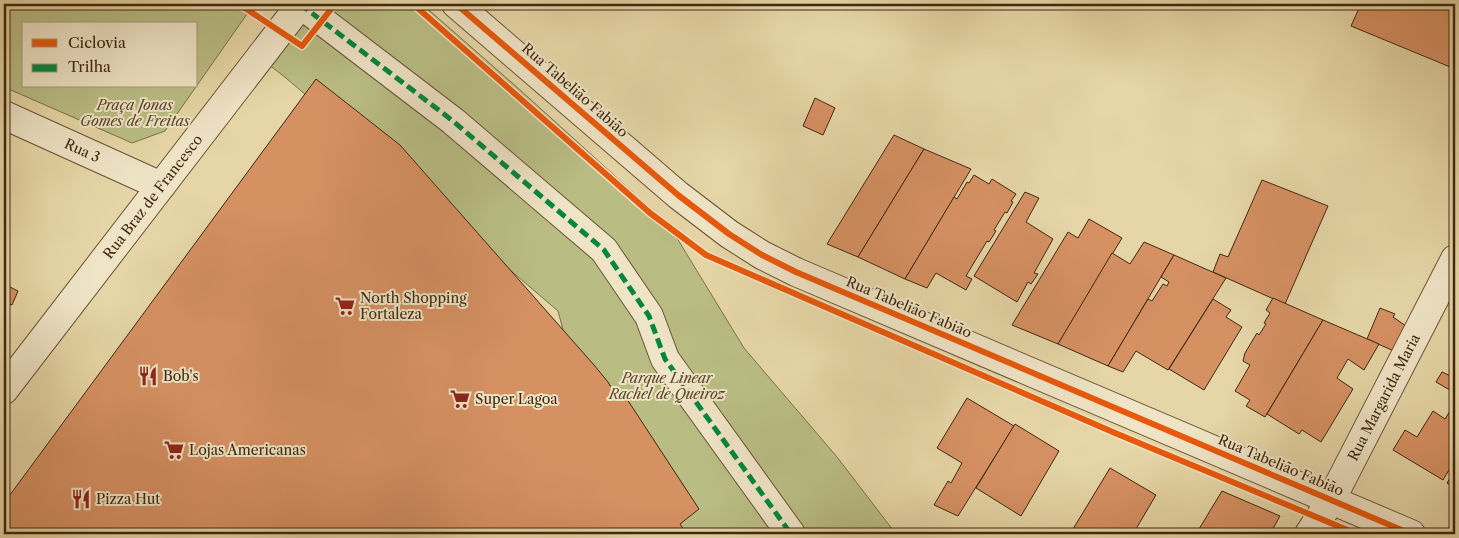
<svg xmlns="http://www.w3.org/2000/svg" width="1459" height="538" viewBox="0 0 1459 538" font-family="'Libre Caslon Text',serif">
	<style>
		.green { fill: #b9bd84; stroke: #7c7249; fill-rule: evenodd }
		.building { fill: #d69163; stroke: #40280e }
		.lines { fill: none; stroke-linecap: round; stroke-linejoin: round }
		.minor-casing { stroke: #6a5434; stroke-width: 30 }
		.minor { stroke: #efe4c6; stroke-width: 28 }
		.quiet { stroke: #00873e; stroke-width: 5; stroke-dasharray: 10 5; stroke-linecap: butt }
		.cycleway-casing { stroke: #efe4c6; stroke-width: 9 }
		.cycleway { stroke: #e8590c; stroke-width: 6 }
		.labels { text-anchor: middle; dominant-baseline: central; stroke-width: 4; stroke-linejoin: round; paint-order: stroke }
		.street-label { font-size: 14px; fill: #40280e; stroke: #efe4c6 }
		.park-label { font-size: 14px; font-style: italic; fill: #584626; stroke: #efe4c6 }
		.poi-label { font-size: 14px; fill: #40280e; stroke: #efe4c6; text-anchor: start }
	</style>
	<rect width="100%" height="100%" fill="#e6d6a7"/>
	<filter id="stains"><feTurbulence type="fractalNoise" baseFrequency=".004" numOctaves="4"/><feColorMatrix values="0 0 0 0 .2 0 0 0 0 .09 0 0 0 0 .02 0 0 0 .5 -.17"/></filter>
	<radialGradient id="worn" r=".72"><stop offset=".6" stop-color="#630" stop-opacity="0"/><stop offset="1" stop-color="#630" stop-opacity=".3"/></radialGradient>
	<g class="green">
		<path d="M4,4H254L165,131L132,143L4,87ZM24,24H196V86H24Z"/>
		<polygon points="314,4 422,4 519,89 669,225 744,348 837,457 896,534 679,534 589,428 558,311 286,78 268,64"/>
	</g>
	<g class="building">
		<polygon points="807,4 820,4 815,10"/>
		<polygon points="1361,4 1455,4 1455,69 1351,26"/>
		<polygon points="316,79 400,145 594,365 608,382 615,394 621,390 699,509 680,524 687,534 4,534 4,503"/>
		<polygon points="815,98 835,108 823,135 803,126"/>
		<polygon points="894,135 924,149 858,257 827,244"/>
		<polygon points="924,149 971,169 905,279 858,257"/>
		<polygon points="974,175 989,184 992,179 1016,194 1011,201 1013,202 1007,213 1005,212 994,230 996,231 989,242 987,241 966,276 972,279 966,290 936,273 927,288 905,279 954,197 957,199 967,182 969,183"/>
		<polygon points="1262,180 1328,206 1285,304 1213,272 1220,254 1228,257"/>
		<polygon points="1025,192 1039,198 1026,222 1053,239 1034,273 1038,274 1031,284 1028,282 1017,302 974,276"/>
		<polygon points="1089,219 1122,238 1058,344 1012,325 1068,232 1078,238"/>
		<polygon points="1144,242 1174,255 1108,366 1058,344 1112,253 1130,264"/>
		<polygon points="1174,255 1226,278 1168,370 1136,351 1123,372 1108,366 1148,299 1152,301 1163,284 1167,286 1169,282 1161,277"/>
		<polygon points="4,284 18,291 12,305 4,302"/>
		<polygon points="1273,298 1323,320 1265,417 1246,406 1250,400 1235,391 1250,365 1243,361 1245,353 1257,333 1259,335 1266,324 1264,323 1270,313 1266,310"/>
		<polygon points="1213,299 1231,310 1226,317 1242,327 1204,390 1169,369"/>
		<polygon points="1380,308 1395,314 1393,317 1409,328 1396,352 1367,339"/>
		<polygon points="1323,320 1379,344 1364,370 1348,359 1337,378 1353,389 1321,442 1302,430 1299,434 1267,414"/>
		<polygon points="1442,372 1455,378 1455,393 1436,382"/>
		<polygon points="967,398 1014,426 958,516 934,505 948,481 951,483 962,463 937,448"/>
		<polygon points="1455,403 1455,460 1443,480 1393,450 1405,430 1417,437 1433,411 1445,419"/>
		<polygon points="1015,424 1059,451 1021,516 976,488"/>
		<polygon points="1110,468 1156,495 1133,534 1070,534"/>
		<polygon points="1455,470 1455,488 1447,483"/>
		<polygon points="1222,491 1280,516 1270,534 1196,534"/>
	</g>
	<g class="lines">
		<defs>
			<g id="minor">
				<polyline points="300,4 453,121 604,250 649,316 665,359 791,534"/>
				<polyline points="456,4 678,195 729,234 762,255 796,272 1411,534"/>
				<path id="s1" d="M4,115L161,186"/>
				<path id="s2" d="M4,390L301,4"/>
				<path id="s3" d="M1309,534L1331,500L1455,259"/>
			</g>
		</defs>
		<use href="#minor" class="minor-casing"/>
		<use href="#minor" class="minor"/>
		<polyline class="quiet" points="300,4 453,121 604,250 649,316 665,359 791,534"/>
		<defs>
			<g id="cycleway">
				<polyline points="239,4 302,46 335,4"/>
				<polyline points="413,4 650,213 706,255 1115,433 1357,534"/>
				<polyline points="456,4 678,195 729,234 762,255 796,272 1411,534"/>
			</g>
		</defs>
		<use href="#cycleway" class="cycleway-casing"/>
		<use href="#cycleway" class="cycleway"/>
	</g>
	<defs>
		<symbol id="supermarket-bare" viewBox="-9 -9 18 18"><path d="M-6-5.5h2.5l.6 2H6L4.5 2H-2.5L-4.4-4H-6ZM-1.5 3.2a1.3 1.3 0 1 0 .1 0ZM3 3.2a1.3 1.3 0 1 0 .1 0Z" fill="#8f2418" stroke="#efe4c6" stroke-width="2.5" paint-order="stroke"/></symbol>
		<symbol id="restaurant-bare" viewBox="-9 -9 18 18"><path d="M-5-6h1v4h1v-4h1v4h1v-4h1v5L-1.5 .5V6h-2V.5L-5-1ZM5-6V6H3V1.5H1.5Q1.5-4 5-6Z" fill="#8f2418" stroke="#efe4c6" stroke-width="2.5" paint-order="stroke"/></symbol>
	</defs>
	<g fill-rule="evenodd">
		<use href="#supermarket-bare" x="331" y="292" width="28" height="28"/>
		<use href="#restaurant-bare" x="134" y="362" width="28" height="28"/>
		<use href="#supermarket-bare" x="446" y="385" width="28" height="28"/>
		<use href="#supermarket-bare" x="160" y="436" width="28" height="28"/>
		<use href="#restaurant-bare" x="67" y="485" width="28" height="28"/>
	</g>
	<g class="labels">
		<g class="street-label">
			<text transform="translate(575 90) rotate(41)">Rua Tabelião Fabião</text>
			<text stroke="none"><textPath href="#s1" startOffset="86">Rua 3</textPath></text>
			<text stroke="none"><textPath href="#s2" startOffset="244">Rua Braz de Francesco</textPath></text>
			<text transform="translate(909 307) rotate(23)">Rua Tabelião Fabião</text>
			<text stroke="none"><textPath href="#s3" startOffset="156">Rua Margarida Maria</textPath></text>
			<text transform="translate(1281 465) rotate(23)">Rua Tabelião Fabião</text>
		</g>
		<g class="park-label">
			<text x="135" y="105">Praça Jonas<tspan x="135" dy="16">Gomes de Freitas</tspan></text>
			<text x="667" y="378">Parque Linear<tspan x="667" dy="16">Rachel de Queiroz</tspan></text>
		</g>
		<g class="poi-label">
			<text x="360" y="298">North Shopping<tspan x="360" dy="16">Fortaleza</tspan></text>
			<text x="163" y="376">Bob's</text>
			<text x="475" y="399">Super Lagoa</text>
			<text x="189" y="450">Lojas Americanas</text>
			<text x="96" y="499">Pizza Hut</text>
		</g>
	</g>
	<rect width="1459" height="538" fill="none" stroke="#e6d6a7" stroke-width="20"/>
	<rect x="5" y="5" width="1449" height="528" fill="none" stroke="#40280e" stroke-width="2.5"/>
	<rect x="10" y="10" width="1439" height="518" fill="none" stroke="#40280e"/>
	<rect x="22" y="22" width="175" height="65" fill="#efe4c6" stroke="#a9997c"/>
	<rect x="32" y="39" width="25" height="8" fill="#e8590c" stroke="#a9997c"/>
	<text x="68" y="48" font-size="15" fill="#40280e">Ciclovia</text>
	<rect x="32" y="64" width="25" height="8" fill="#00873e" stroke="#a9997c"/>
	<text x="68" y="72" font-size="15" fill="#40280e">Trilha</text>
	<rect width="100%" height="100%" filter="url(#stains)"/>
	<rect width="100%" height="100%" fill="url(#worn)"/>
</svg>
